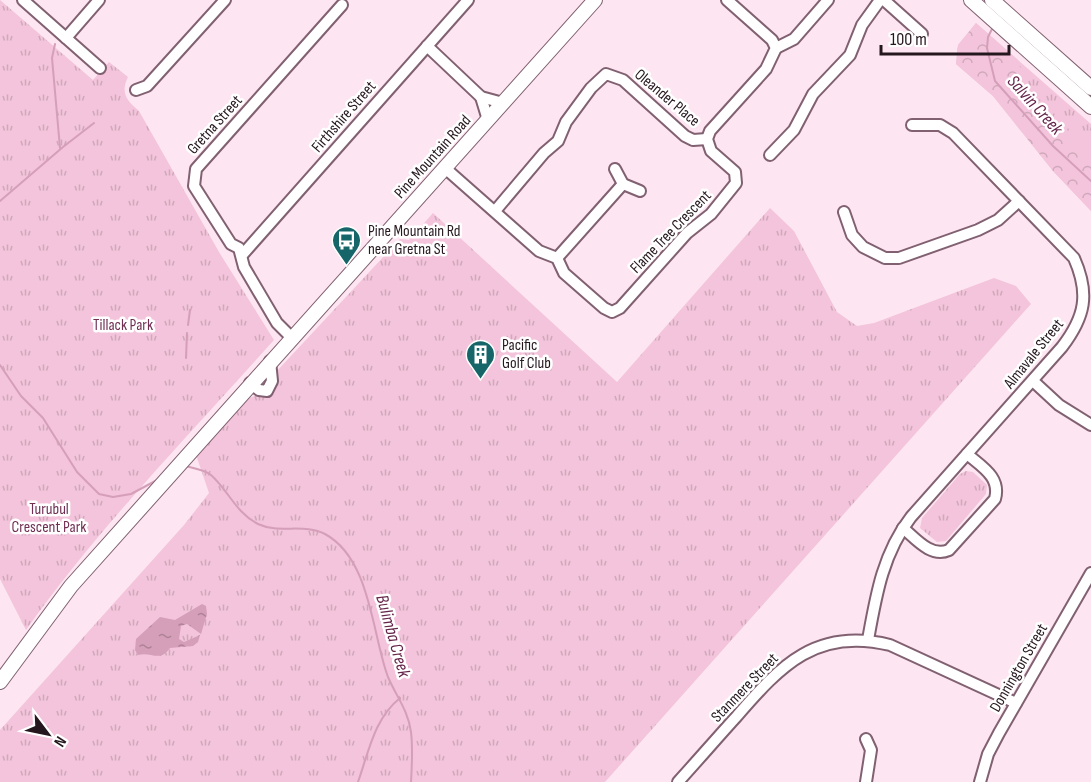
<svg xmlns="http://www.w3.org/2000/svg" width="1091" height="782" viewBox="0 0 1091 782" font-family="'Sofia Sans Condensed',sans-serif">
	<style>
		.grass { fill: url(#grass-tufts) }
		.forest { fill: url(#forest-crowns) }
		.water { fill: url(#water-ripples) }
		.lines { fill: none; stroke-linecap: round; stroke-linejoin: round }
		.stream { stroke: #d59fb9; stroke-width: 2 }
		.minor-casing { stroke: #816171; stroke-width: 14 }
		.major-casing { stroke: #816171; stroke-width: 16 }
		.minor { stroke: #fff; stroke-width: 10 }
		.major { stroke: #fff; stroke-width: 14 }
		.labels { text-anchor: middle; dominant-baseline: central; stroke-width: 5; stroke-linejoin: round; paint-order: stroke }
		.street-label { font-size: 16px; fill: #24171e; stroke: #fff }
		.poi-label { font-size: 16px; fill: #24171e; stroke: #fff; text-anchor: start }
		.park-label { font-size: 16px; fill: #702f53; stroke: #fff }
		.water-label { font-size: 18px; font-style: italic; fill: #65254a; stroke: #fff }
	</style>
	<defs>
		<pattern id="grass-tufts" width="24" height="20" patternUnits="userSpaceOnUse" patternTransform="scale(1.5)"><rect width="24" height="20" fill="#f3c4db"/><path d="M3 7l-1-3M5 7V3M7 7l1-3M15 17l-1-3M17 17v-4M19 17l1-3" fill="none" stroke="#d0a8bc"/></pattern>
		<pattern id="forest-crowns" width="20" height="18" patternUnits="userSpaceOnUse" patternTransform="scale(1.5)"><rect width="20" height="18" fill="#f3c4db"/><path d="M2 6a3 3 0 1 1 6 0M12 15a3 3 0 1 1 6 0" fill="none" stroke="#d0a8bc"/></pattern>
		<pattern id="water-ripples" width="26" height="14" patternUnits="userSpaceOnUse" patternTransform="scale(1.5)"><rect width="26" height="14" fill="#d59fb9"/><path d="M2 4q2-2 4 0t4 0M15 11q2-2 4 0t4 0" fill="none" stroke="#ad8196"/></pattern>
	</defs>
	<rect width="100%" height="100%" fill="#fde6f1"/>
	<g class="grass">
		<path d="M0,0L93,80L109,62L128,77C120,93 127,101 139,111L219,252L274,340C190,434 99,527 26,630L0,579Z"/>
		<polygon points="976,23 1091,124 1091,211 1053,171 993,96 956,64 958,45"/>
		<path d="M770,208L794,231L837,312L857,326L874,323L994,278L1016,286L1031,304L605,782H0V730L184,525L209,493L196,455C209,440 235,403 252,397C258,394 265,399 271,394C277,389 275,379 276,372L400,239L409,240L433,213L617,382Z"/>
		<polygon points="966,471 973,472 987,485 986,494 946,541 937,542 920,528 922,518 960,474"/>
	</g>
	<polygon class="forest" points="976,23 1018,60 1025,85 1062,121 1091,156 1091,211 1053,171 993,96 956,64 958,45"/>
	<path class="water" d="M202,604L206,606L207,614L201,634L187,624L181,626L179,639L184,642L200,635L198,642L193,646L170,648C160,663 151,651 138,655L135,650L136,639L160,617L175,620Z"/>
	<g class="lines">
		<g class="stream">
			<polyline points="993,27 988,37 987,48 995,81 1053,146 1091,181"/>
			<polyline points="55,44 52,58 60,148"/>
			<polyline points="0,201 63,147 94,123"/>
			<polyline points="188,325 190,310"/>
			<polyline points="186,358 187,333"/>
			<polyline points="0,365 21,396 43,418 77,472 99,494 113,497 131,494 159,479"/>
			<path d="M185,466C193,468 205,470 211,475C228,490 236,513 258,524C279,534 305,523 325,534C371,559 372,635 388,677C396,696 408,710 411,732C413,748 412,765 411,782"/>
			<path d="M358,782C369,751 374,719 400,698"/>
		</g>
		<defs>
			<g id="minor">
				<polyline points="23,0 100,68"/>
				<polyline points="884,0 922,34"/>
				<polyline points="66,38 99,0"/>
				<polyline points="427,46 481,97 503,103"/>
				<polyline points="776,48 794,39 828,0"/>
				<polyline points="136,90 147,86 225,0"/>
				<polyline points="481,97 488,120"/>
				<polyline points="770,155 794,130 813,94 850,55 862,25 880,0"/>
				<polyline points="445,168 539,251 557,258 564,273 604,308 612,312 620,308 687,233 711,214 736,183 735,172 711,151 707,139 710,131 766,69 776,48 772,40 727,0"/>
				<polyline points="615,169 623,184 640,191"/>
				<polyline points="495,211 544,153 558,141 566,122 591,88 606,74 623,80 685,136 693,140 707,139"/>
				<polyline points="844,212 852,235 863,247 885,258 899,258 978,230 998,220 1019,201"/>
				<polyline points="243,254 468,0"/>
				<polyline points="557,258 623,184"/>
				<polyline points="291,337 277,323 244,267 239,248 231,244 194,186 196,169 342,5"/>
				<polyline points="1033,381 1059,405 1091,425"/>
				<polyline points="250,383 259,390 267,391 272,381 270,361"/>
				<path d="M903,528C916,539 931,558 949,550L995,499C1001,477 982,467 967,454"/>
				<path d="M868,640C876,595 883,553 911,517L1062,347C1085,317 1090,294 1074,258L953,133L940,125H912"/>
				<path d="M678,782C698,760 717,738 737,716C781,665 817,627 890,645L1016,703"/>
				<polyline points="866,782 871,750 866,739"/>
				<polyline points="980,782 988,754 999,733 1091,573"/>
			</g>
			<g id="major">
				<polyline points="971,0 1091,107"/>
				<polyline points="992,0 1091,88"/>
				<polyline points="0,682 71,586 595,0"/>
			</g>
		</defs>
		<use href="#minor" class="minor-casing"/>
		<use href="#major" class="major-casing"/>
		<use href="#minor" class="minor"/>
		<use href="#major" class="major"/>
	</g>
	<defs>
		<symbol id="bus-pin" viewBox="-11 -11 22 30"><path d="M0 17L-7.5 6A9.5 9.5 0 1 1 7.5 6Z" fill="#166568" stroke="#fff"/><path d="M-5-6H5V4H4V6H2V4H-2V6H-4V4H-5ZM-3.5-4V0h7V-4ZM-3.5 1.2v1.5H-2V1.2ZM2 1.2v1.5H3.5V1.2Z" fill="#fff"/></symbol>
		<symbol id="building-pin" viewBox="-11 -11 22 30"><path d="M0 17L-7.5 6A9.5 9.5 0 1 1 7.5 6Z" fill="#166568" stroke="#fff"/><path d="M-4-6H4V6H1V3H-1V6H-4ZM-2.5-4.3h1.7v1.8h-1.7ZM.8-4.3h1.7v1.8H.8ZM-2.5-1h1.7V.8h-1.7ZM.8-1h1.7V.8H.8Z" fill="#fff"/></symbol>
	</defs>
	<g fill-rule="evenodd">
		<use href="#bus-pin" x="330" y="224" width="33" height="45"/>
		<use href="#building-pin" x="464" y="338" width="33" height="45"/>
	</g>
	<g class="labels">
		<g class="street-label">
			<text transform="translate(667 98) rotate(40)">Oleander Place</text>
			<text transform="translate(344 117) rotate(-49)">Firthshire Street</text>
			<text transform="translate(215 125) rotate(-48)">Gretna Street</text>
			<text transform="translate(433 157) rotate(-48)">Pine Mountain Road</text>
			<text transform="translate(671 232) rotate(-46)">Flame Tree Crescent</text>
			<text transform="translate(1034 354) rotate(-51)">Almavale Street</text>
			<text transform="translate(1019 668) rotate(-60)">Donnington Street</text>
			<text transform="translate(745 688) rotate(-46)">Stanmere Street</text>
		</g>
		<g class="poi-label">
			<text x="368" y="231">Pine Mountain Rd<tspan x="368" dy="18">near Gretna St</tspan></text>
			<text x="502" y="345">Pacific<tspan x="502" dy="18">Golf Club</tspan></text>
		</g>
		<g class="park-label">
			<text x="123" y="325">Tillack Park</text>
			<text x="49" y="509">Turubul<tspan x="49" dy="18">Crescent Park</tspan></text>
		</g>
		<g class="water-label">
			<text transform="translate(1035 105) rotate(48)">Salvin Creek</text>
			<text transform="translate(393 636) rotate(74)">Bulimba Creek</text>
		</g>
	</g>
	<g transform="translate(48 734) rotate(122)" stroke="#ffffff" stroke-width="4.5" paint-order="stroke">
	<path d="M0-4.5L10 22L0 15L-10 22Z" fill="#24171e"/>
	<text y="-9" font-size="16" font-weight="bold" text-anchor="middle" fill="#24171e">N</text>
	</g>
	<path d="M881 45v9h128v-9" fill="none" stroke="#24171e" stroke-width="3"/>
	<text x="890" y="45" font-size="18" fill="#24171e" stroke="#ffffff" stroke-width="4.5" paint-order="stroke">100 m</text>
</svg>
